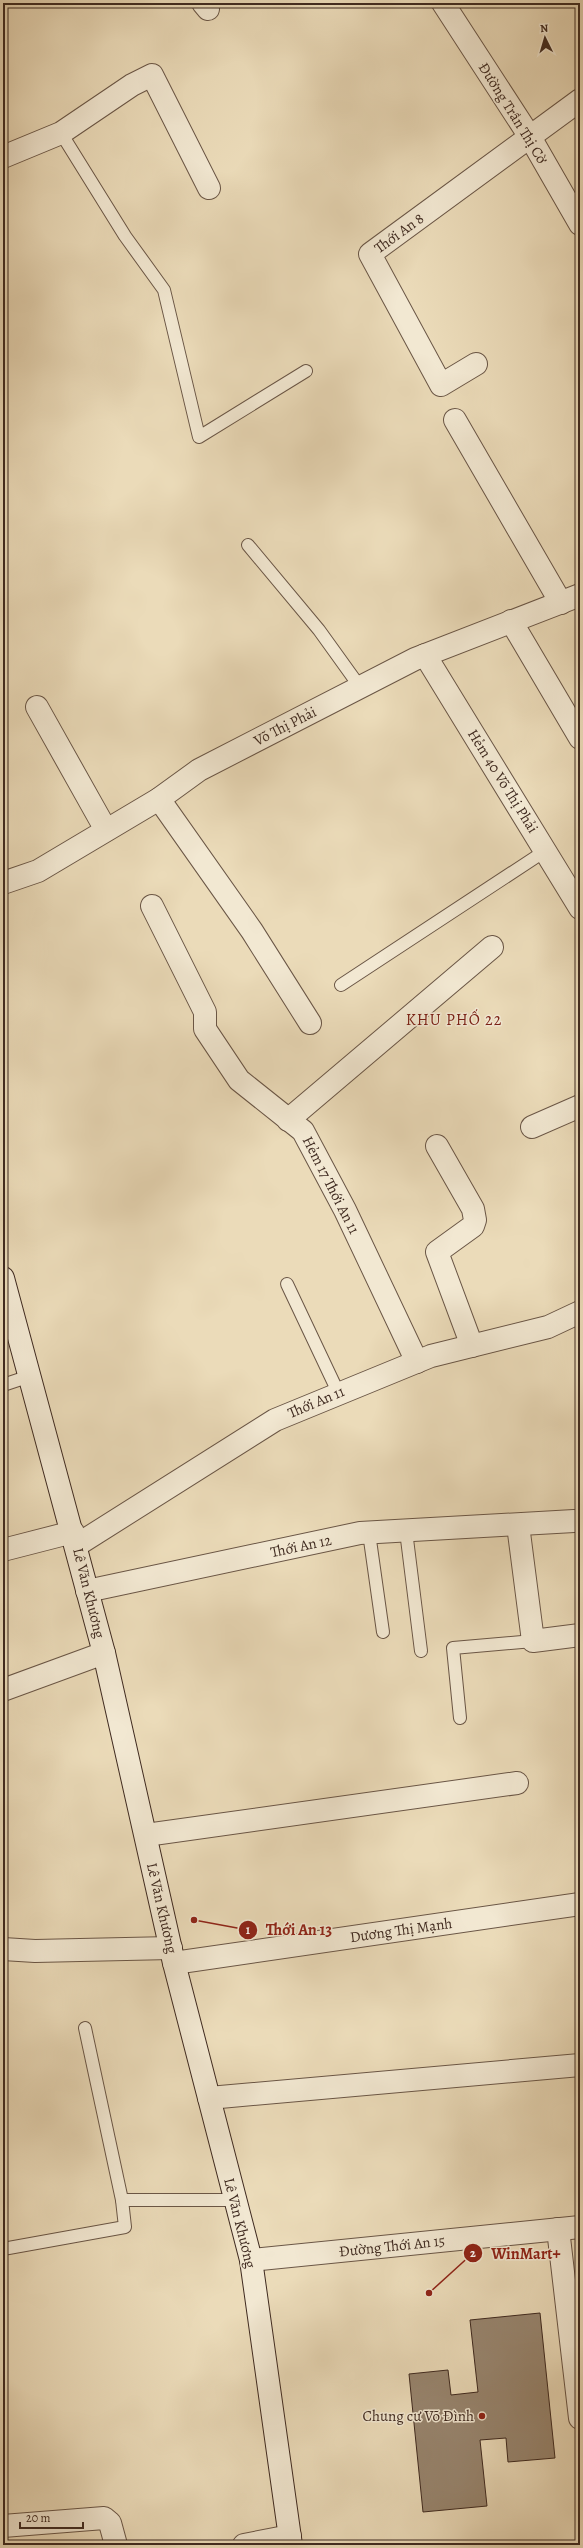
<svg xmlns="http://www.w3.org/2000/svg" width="583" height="2548" viewBox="0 0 583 2548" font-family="Alegreya,serif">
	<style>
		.building { fill: #988670; stroke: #3f2a20 }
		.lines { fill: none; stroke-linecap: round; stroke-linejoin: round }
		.service-casing { stroke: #6a5646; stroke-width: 14 }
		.minor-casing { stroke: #6a5646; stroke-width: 24 }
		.secondary-casing { stroke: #3f2a20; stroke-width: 24 }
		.service { stroke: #f2e8d2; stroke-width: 12 }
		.minor { stroke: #f2e8d2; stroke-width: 22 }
		.secondary { stroke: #f2e8d2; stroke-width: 22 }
		.poi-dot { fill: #8f2418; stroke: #f2e8d2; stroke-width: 1.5 }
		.labels { text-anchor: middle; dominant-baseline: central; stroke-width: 3; stroke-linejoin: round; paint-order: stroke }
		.street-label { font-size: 15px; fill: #3f2a20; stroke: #f2e8d2 }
		.poi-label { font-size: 15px; fill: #3f2a20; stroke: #f2e8d2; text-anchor: end }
		.neighbourhood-label { font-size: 16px; letter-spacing: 1px; fill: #7a1f14; stroke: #f2e8d2 }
		.leader { fill: none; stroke: #8f2418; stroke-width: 1.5 }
		.callout-dot { fill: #8f2418; stroke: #f2e8d2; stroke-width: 1.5 }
		.mark-label { font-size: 12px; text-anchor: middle; font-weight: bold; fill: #fff }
		.callout-label { font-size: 16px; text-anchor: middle; font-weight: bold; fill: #8f2418; stroke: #f2e8d2; stroke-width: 3; stroke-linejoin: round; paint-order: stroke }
	</style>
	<rect width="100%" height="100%" fill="#ebdbb9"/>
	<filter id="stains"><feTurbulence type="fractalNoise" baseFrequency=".005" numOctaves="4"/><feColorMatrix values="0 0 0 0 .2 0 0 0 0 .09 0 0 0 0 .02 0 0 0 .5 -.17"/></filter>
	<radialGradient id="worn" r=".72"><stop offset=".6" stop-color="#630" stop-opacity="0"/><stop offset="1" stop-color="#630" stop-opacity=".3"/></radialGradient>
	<polygon class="building" points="540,2313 555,2458 508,2462 506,2438 480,2440 487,2506 423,2512 409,2374 448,2370 451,2395 478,2392 470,2320"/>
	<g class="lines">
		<defs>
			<g id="service">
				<polyline points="61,133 125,236 164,290 199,437 306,371"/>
				<polyline points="248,545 319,630 360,687"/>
				<polyline points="341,985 545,851"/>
				<polyline points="287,1284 338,1392"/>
				<polyline points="3,1385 30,1376"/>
				<polyline points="406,1531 421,1651"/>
				<polyline points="369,1533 383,1632"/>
				<polyline points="460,1718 453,1648 533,1641"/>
				<polyline points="85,2028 122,2200 235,2200"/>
				<polyline points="3,2249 125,2227 122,2200"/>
			</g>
			<g id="minor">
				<polyline points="203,3 208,9"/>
				<polyline points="443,3 530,137 580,224"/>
				<polyline points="3,157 61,133 132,85 152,75 209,188"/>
				<polyline points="476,364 441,385 370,254 580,100"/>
				<polyline points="455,420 561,603"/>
				<polyline points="511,621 580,738"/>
				<polyline points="425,655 580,908"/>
				<polyline points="37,707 106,830"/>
				<polyline points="159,799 252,931 310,1023"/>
				<polyline points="3,883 38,871 159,799 199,770 415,659 580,595"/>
				<polyline points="152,906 205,1012 205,1029 239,1080 303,1131 345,1210 417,1362"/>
				<polyline points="288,1120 492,947"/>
				<polyline points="532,1127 580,1106"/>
				<polyline points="437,1146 473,1209 475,1220 473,1226 437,1252 472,1346"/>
				<polyline points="518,1525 533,1641 580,1635"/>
				<polyline points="77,1545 275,1420 431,1356 548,1327 580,1312"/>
				<polyline points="3,1550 73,1532"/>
				<polyline points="87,1591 360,1533 574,1521"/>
				<polyline points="3,1690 104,1653"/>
				<polyline points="146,1835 517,1783"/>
				<polyline points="3,1949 35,1951 171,1948"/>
				<polyline points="174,1963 580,1904"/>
				<polyline points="209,2098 580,2065"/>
				<polyline points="558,2229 580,2418"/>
				<polyline points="251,2260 580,2227"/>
				<polyline points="3,2526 104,2518 110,2523 116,2545"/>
				<polyline points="244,2545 290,2536"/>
			</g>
			<polyline id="secondary" points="3,1278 104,1653 174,1963 251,2260 291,2545"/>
		</defs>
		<use href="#service" class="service-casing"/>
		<use href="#minor" class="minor-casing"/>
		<use href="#secondary" class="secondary-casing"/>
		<use href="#service" class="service"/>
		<use href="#minor" class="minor"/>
		<use href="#secondary" class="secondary"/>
	</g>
	<circle class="poi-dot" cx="482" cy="2416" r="4"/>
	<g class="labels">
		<g class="street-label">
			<text transform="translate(513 113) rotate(58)">Đường Trần Thị Cờ</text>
			<text transform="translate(399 233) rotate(-36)">Thới An 8</text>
			<text transform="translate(285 726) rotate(-27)">Võ Thị Phải</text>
			<text transform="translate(503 781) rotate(58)">Hẻm 40 Võ Thị Phải</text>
			<text transform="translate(331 1185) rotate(63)">Hẻm 17 Thới An 11</text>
			<text transform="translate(316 1402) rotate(-23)">Thới An 11</text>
			<text transform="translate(301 1546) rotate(-12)">Thới An 12</text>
			<text transform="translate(89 1593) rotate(76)">Lê Văn Khương</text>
			<text transform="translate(162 1908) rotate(77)">Lê Văn Khương</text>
			<text transform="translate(401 1930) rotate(-8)">Dương Thị Mạnh</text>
			<text transform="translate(240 2223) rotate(76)">Lê Văn Khương</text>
			<text transform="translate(392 2246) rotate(-6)">Đường Thới An 15</text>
		</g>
		<g class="poi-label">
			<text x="474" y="2416">Chung cư Võ Đình</text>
		</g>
		<g class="neighbourhood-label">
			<text x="454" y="1020">KHU PHỐ 22</text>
		</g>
	</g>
	<path class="leader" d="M194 1920L248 1930M429 2293L473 2253"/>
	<g class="callout-dot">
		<circle cx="194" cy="1920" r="4"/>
		<circle cx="429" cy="2293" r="4"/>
		<circle cx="248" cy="1930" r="10"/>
		<circle cx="473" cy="2253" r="10"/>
	</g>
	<g class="mark-label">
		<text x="248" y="1934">1</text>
		<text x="473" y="2257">2</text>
	</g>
	<g class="callout-label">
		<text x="299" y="1935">Thới An 13</text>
		<text x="526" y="2259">WinMart+</text>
	</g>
	<rect width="583" height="2548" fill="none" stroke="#ebdbb9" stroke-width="16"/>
	<rect x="4" y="4" width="575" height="2540" fill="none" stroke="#3f2a20" stroke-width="2"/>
	<rect x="8" y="8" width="567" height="2532" fill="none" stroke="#3f2a20"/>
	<g transform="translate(545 38) rotate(355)" stroke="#f2e8d2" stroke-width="3" paint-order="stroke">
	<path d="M0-3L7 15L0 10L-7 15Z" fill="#3f2a20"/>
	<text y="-6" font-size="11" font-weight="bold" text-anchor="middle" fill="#3f2a20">N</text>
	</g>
	<path d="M20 2522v6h63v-6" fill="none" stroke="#3f2a20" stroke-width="2"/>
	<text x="26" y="2522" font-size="12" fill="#3f2a20" stroke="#f2e8d2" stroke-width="3" paint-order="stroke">20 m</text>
	<rect width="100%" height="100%" filter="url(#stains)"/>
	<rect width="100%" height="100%" fill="url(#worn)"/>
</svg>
